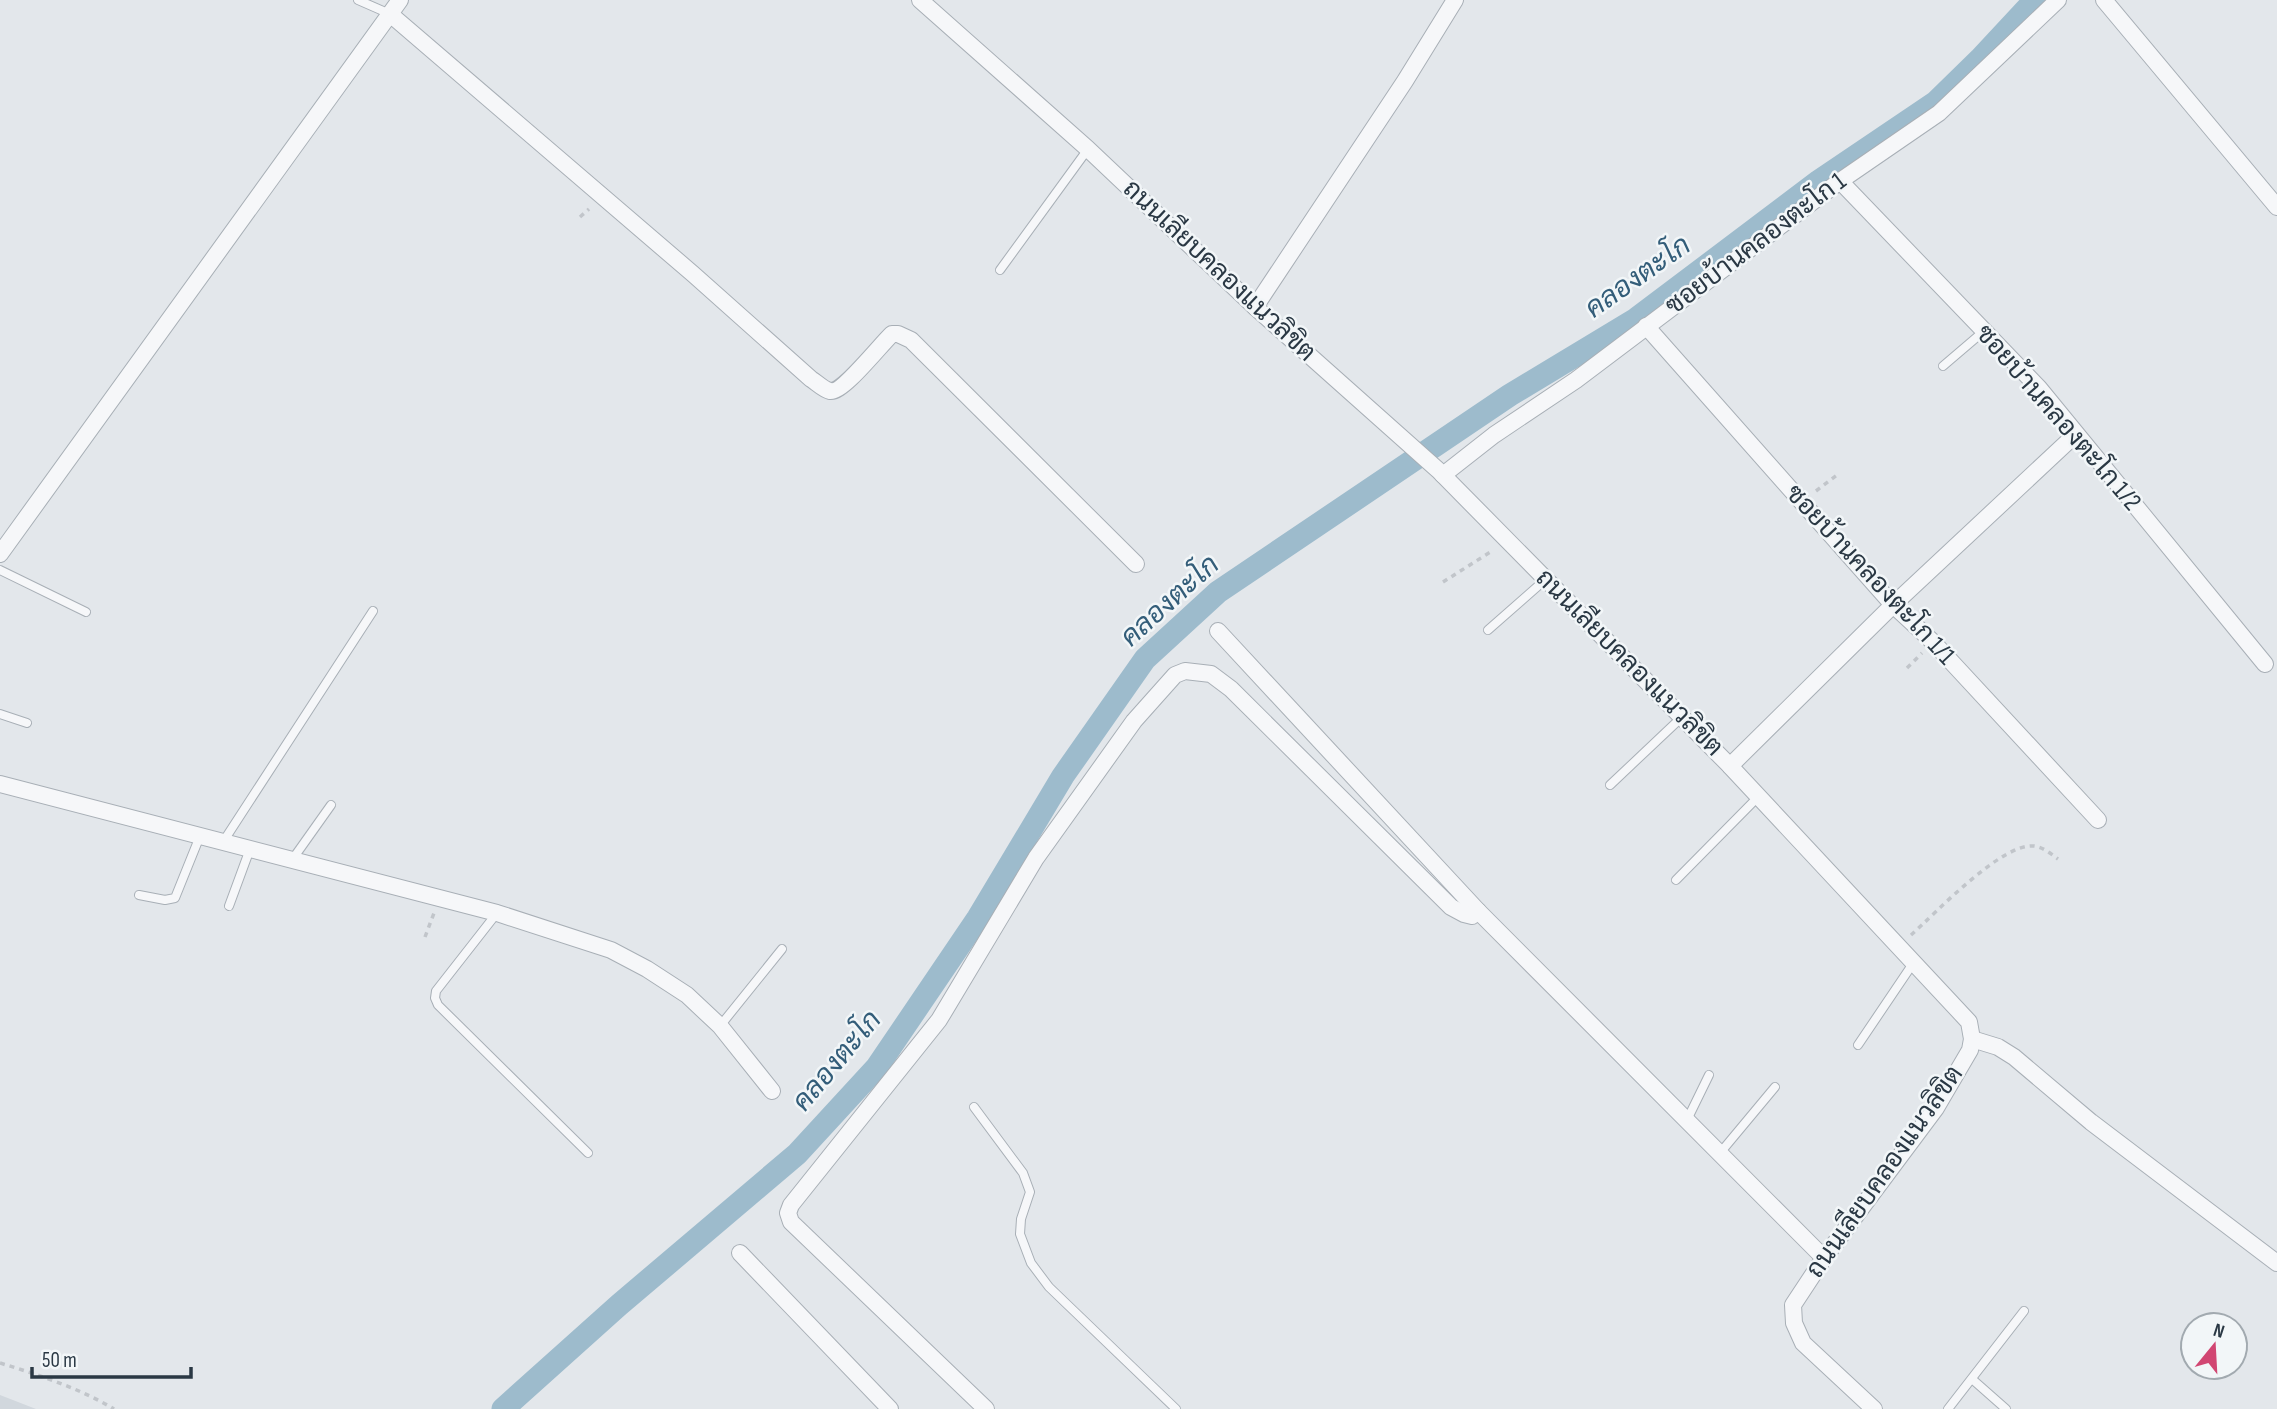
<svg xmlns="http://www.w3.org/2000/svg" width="2277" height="1409" viewBox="0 0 2277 1409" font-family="'Sofia Sans Condensed',Sarabun,sans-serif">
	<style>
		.built { fill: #d1d7dd }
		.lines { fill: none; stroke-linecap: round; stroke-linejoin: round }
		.canal { stroke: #9dbbcc; stroke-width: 23 }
		.lane-casing { stroke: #a8afb6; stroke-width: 10 }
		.street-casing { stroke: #a8afb6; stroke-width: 18 }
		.path { stroke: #c1c5ca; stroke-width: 3.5; stroke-dasharray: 5 5; stroke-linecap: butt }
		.lane { stroke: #f6f7f9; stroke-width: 8 }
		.street { stroke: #f6f7f9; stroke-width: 16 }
		.labels { text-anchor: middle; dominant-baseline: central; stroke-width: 5; stroke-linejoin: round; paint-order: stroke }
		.street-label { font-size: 26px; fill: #2a3844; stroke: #f2f6f8 }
		.water-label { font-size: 28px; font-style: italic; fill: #335d79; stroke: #f2f6f8 }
	</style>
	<rect width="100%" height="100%" fill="#e3e7eb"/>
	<polygon class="built" points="0,1395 36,1409 0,1409"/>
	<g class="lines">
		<polyline class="canal" points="503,1409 619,1305 797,1154 877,1067 978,918 1063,776 1145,659 1218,592 1510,395 1636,319 1819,181 1936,102 1980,59 2035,0"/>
		<defs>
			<g id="lane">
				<polyline points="358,0 390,14"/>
				<polyline points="1000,270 1088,149"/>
				<polyline points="1943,366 1984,331"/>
				<polyline points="0,570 86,612"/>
				<polyline points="1488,630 1546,579"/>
				<polyline points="0,714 27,723"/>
				<polyline points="1610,785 1682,717"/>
				<polyline points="223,842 373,611"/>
				<polyline points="292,860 331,805"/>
				<polyline points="1676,880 1759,796"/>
				<polyline points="139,895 165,900 175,898 200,836"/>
				<polyline points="229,906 250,849"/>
				<polyline points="497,913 436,991 435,998 438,1005 588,1153"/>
				<polyline points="720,1026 782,949"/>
				<polyline points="1858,1045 1914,962"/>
				<polyline points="974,1107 1023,1173 1030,1192 1021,1219 1020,1234 1031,1263 1049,1287 1176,1409"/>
				<polyline points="1687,1120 1709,1075"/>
				<polyline points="1720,1153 1775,1087"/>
				<polyline points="1972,1379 2006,1409"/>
				<polyline points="1948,1409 2024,1311"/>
			</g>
			<g id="street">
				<polyline points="920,0 1088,149 1255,307 1438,470 1730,766 1969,1022 1972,1039 1970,1050 1936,1108 1824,1258 1793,1305 1794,1323 1803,1343 1874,1409"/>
				<polyline points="2104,0 2277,207"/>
				<path d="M390,14L693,274L811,379C816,382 824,390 830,391C842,394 881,344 892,334H898L911,340L1136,564"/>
				<polyline points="1840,181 2039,388 2265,664"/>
				<polyline points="1255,307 1405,81 1455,0"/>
				<polyline points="1646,326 1893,605 1933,642 2098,820"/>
				<polyline points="1443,475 1494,435 1576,380 1840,181 1939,113 2058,0"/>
				<polyline points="0,554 400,0"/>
				<polyline points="1218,631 1478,911 1824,1258"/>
				<polyline points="1730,766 1893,605 2076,434"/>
				<polyline points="0,784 497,913 611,950 647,969 687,995 720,1026 772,1091"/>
				<polyline points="1972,1039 1998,1047 2014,1057 2091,1122 2277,1263"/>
				<polyline points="740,1253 890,1409"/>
				<polyline points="986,1409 791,1222 788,1213 791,1205 939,1020 1036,858 1134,721 1175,675 1185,671 1211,674 1231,689 1451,907 1464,914 1472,916 1478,911"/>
			</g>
		</defs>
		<use href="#lane" class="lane-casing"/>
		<use href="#street" class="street-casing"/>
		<g class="path">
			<polyline points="580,217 589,209"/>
			<polyline points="1816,491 1837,475"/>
			<polyline points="1443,582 1492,551"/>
			<polyline points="1907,668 1922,653"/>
			<path d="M1911,935C1936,913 2001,843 2034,846C2043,847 2051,854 2058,859"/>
			<polyline points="425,937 434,913"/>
			<path d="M0,1363C39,1375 79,1388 114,1409"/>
		</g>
		<use href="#lane" class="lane"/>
		<use href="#street" class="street"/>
	</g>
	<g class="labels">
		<g class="street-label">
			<text transform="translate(1756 244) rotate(-37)">ซอยบ้านคลองตะโก 1</text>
			<text transform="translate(1219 271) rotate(43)">ถนนเลียบคลองแนวลิขิต</text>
			<text transform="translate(2058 418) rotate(49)">ซอยบ้านคลองตะโก 1/2</text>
			<text transform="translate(1870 575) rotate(47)">ซอยบ้านคลองตะโก 1/1</text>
			<text transform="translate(1629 663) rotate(45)">ถนนเลียบคลองแนวลิขิต</text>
			<text transform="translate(1885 1172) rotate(-55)">ถนนเลียบคลองแนวลิขิต</text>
		</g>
		<g class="water-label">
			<text transform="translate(1638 277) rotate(-35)">คลองตะโก</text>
			<text transform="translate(1170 601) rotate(-42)">คลองตะโก</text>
			<text transform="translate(837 1061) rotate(-50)">คลองตะโก</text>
		</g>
	</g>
	<g transform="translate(2214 1346) rotate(18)"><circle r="33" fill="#f2f6f8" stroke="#a2aab0" stroke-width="2"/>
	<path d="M0-5L12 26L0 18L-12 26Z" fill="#d14672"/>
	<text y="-10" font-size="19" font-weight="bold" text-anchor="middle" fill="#2a3844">N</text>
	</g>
	<path d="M32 1367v10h159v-10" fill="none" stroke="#2a3844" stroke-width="3.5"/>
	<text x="42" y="1367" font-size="21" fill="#2a3844" stroke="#f2f6f8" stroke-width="5" paint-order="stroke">50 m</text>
</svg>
